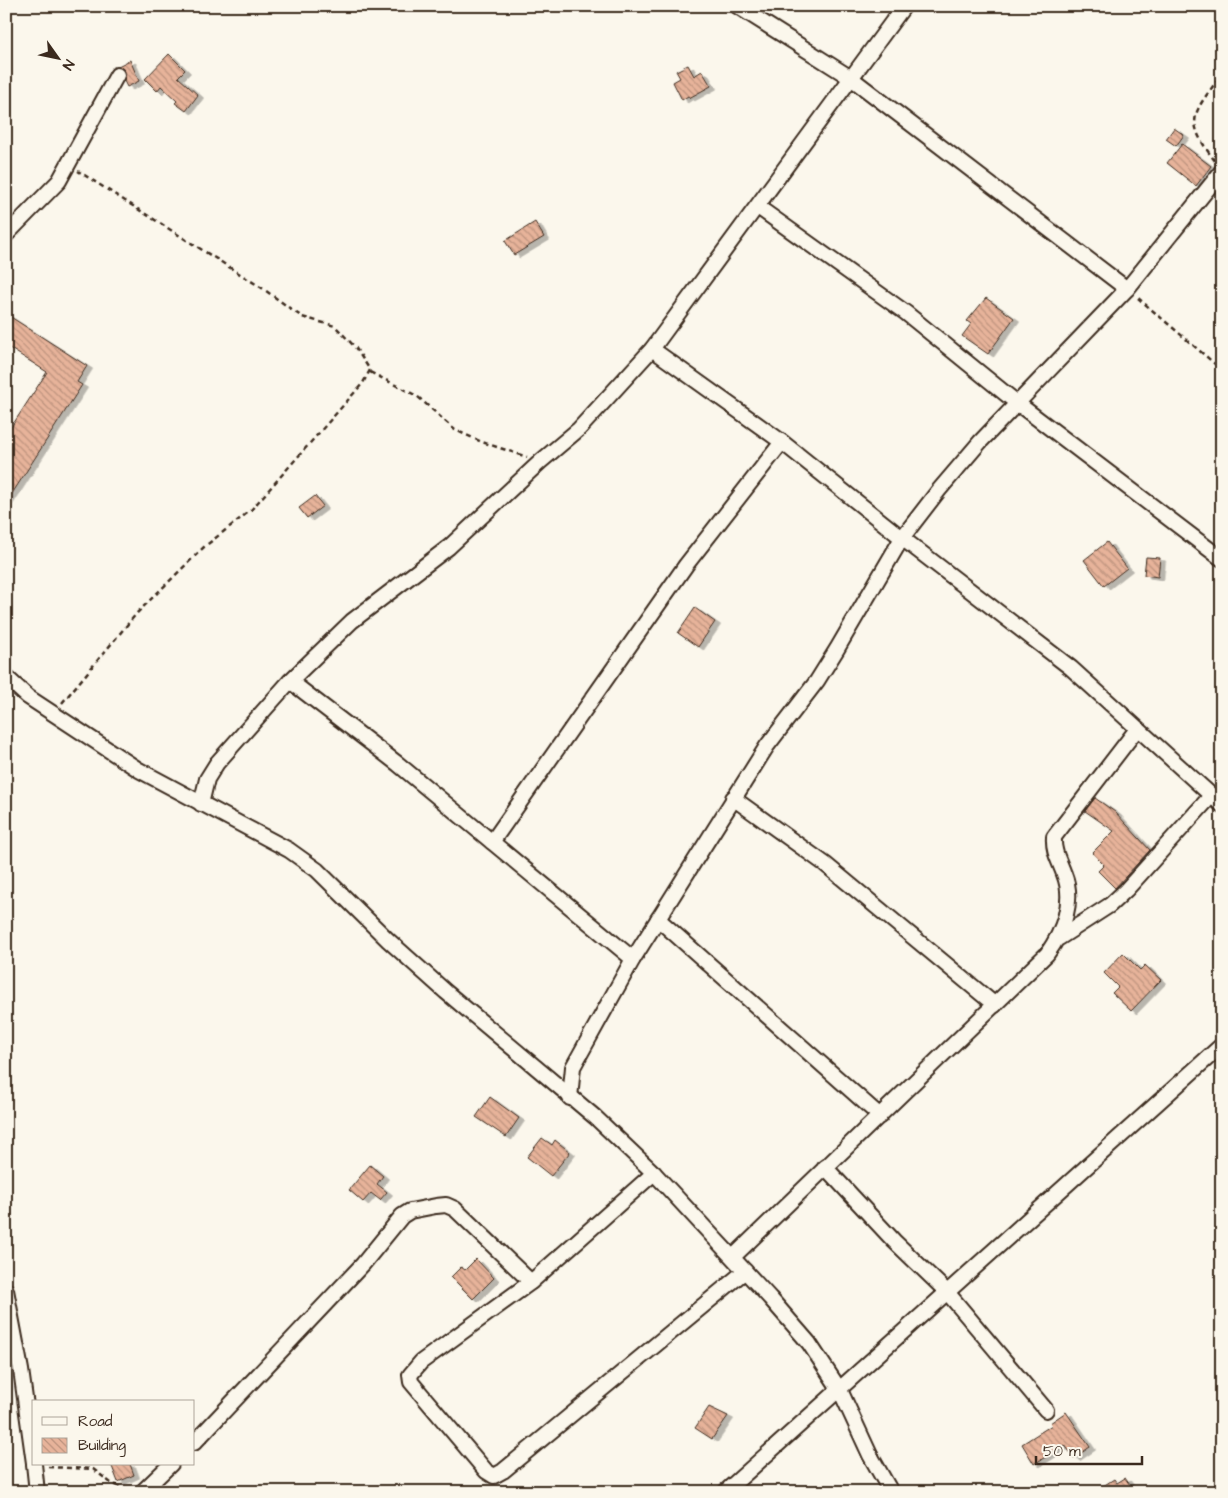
<svg xmlns="http://www.w3.org/2000/svg" width="1228" height="1498" viewBox="0 0 1228 1498" font-family="'Architects Daughter',sans-serif">
	<style>
		.building { fill: url(#building-back-hatch); stroke: #3b2a1e; filter: url(#shadow) }
		.lines { fill: none; stroke-linecap: round; stroke-linejoin: round }
		.street-casing { stroke: #3b2a1e; stroke-width: 18 }
		.path { stroke: #3b2a1e; stroke-width: 2.5; stroke-dasharray: 5 4; stroke-linecap: butt }
		.street { stroke: #fbf7ec; stroke-width: 14 }
	</style>
	<defs>
		<pattern id="building-back-hatch" width="6" height="6" patternUnits="userSpaceOnUse" patternTransform="scale(1.25)"><rect width="6" height="6" fill="#e7b39a"/><path d="M-1 5l2 2M0 0l6 6M5-1l2 2" fill="none" stroke="#bc927d"/></pattern>
		<filter id="shadow"><feDropShadow dx="5.5" dy="3" stdDeviation="0" flood-color="#0004"/></filter>
	</defs>
	<rect width="100%" height="100%" fill="#fbf7ec"/>
	<filter id="ink" filterUnits="userSpaceOnUse"><feTurbulence type="fractalNoise" baseFrequency=".02" numOctaves="2"/><feDisplacementMap in="SourceGraphic" scale="10" xChannelSelector="R" yChannelSelector="G"/><feConvolveMatrix kernelMatrix="1 2 1 2 8 2 1 2 1" color-interpolation-filters="sRGB"/></filter>
	<g filter="url(#ink)">
		<g class="building">
			<polygon points="169,54 185,70 178,77 198,95 186,111 175,103 177,101 161,86 157,91 145,79"/>
			<polygon points="130,60 139,81 127,87 124,81 125,71 118,66"/>
			<polygon points="688,65 694,76 702,71 711,86 689,98 688,96 682,100 673,82 680,78 676,71"/>
			<polygon points="1174,128 1184,135 1176,146 1166,139"/>
			<polygon points="1182,144 1211,166 1196,186 1167,163"/>
			<polygon points="535,222 544,237 514,255 505,241"/>
			<polygon points="986,298 1014,318 988,354 962,336 971,324 967,321"/>
			<polygon points="6,314 87,366 77,382 82,385 6,503 6,435 47,372 6,346"/>
			<polygon points="315,496 323,506 307,518 299,508"/>
			<polygon points="1107,542 1127,568 1104,586 1084,560"/>
			<polygon points="1146,557 1160,558 1158,577 1144,575"/>
			<polygon points="695,608 715,622 698,647 678,633"/>
			<polygon points="1095,798 1115,812 1150,850 1115,888 1098,871 1104,865 1092,853 1114,831 1085,811"/>
			<polygon points="1123,953 1140,970 1145,965 1161,980 1131,1011 1112,993 1118,987 1104,973"/>
			<polygon points="490,1097 519,1118 506,1137 476,1117"/>
			<polygon points="542,1138 552,1145 555,1140 570,1152 551,1176 527,1157"/>
			<polygon points="370,1165 383,1176 377,1184 387,1192 380,1200 371,1193 363,1202 349,1190"/>
			<polygon points="476,1259 494,1278 473,1299 451,1277 461,1267 465,1270"/>
			<polygon points="709,1407 728,1416 712,1439 695,1428"/>
			<polygon points="1066,1412 1090,1447 1074,1458 1065,1445 1034,1464 1022,1444 1052,1425 1050,1423"/>
			<polygon points="111,1464 130,1464 134,1475 118,1482"/>
			<polygon points="1125,1478 1135,1492 1094,1492 1114,1479 1117,1483"/>
		</g>
		<g class="lines">
			<defs>
				<g id="street">
					<polyline points="737,6 851,78 1127,289"/>
					<polyline points="758,207 906,313 1017,403 1222,559"/>
					<polyline points="6,235 59,181 117,75"/>
					<polyline points="652,349 782,442 902,538 1071,668 1222,805"/>
					<polyline points="6,677 28,697 139,770 289,850 317,870 388,940 446,992 595,1117 654,1173 770,1298 809,1343 840,1390 870,1455 891,1492"/>
					<polyline points="290,681 398,764 633,959"/>
					<polyline points="733,798 825,864 995,1005"/>
					<polyline points="201,804 207,779 217,763 290,681 352,621 449,547 540,462 579,429 652,349 904,6"/>
					<polyline points="492,842 686,565 782,442"/>
					<polyline points="658,919 880,1116"/>
					<polyline points="1059,938 1110,905 1126,890 1211,796"/>
					<polyline points="570,1098 573,1067 633,959 767,746 817,681 837,649 902,538 939,490 980,442 1127,289 1222,171"/>
					<polyline points="825,1167 894,1241 947,1292 1046,1410"/>
					<polyline points="654,1173 531,1282 421,1362 410,1375 411,1382 486,1471 494,1476 503,1471 745,1271"/>
					<path d="M733,1257L1047,954C1063,932 1075,901 1064,874C1059,860 1053,852 1054,837L1137,729"/>
					<polyline points="6,1290 21,1370 34,1463"/>
					<polyline points="194,1443 363,1264 402,1216 410,1211 436,1206 446,1205 455,1209 531,1282"/>
					<polyline points="34,1464 37,1492"/>
					<polyline points="142,1492 171,1464"/>
					<polyline points="725,1492 1222,1045"/>
				</g>
			</defs>
			<use href="#street" class="street-casing"/>
			<g class="path">
				<path d="M1215,161C1183,119 1193,114 1222,74"/>
				<polyline points="1138,298 1222,370"/>
				<polyline points="370,372 417,396 455,430 482,442 527,457"/>
				<polyline points="62,703 137,613 204,547 251,510 363,383 370,370 355,347 335,326 302,317 262,288 78,171"/>
				<polyline points="48,1467 93,1469 111,1483 128,1490"/>
				<polyline points="371,1492 379,1488 385,1492"/>
			</g>
			<use href="#street" class="street"/>
		</g>
	</g>
	<rect width="1228" height="1498" fill="none" stroke="#fbf7ec" stroke-width="25"/>
	<rect x="12" y="12" width="1203" height="1473" fill="none" stroke="#3b2a1e" stroke-width="2" filter="url(#ink)"/>
	<rect x="32" y="1400" width="162" height="65" fill="#fbf7ec" stroke="#aea59a"/>
	<rect x="42" y="1417" width="25" height="8" fill="#fbf7ec" stroke="#aea59a"/>
	<text x="78" y="1426" font-size="15" fill="#3b2a1e">Road</text>
	<rect x="42" y="1438" width="25" height="15" fill="url(#building-back-hatch)" stroke="#aea59a"/>
	<text x="78" y="1450" font-size="15" fill="#3b2a1e">Building</text>
	<g transform="translate(58 58) rotate(123)" stroke="#fbf7ec" stroke-width="4" paint-order="stroke">
	<path d="M0-4L9 19L0 12L-9 19Z" fill="#3b2a1e"/>
	<text y="-8" font-size="14" font-weight="bold" text-anchor="middle" fill="#3b2a1e">N</text>
	</g>
	<path d="M1036 1456v8h106v-8" fill="none" stroke="#3b2a1e" stroke-width="2.5"/>
	<text x="1043" y="1456" font-size="15" fill="#3b2a1e" stroke="#fbf7ec" stroke-width="4" paint-order="stroke">50 m</text>
</svg>
